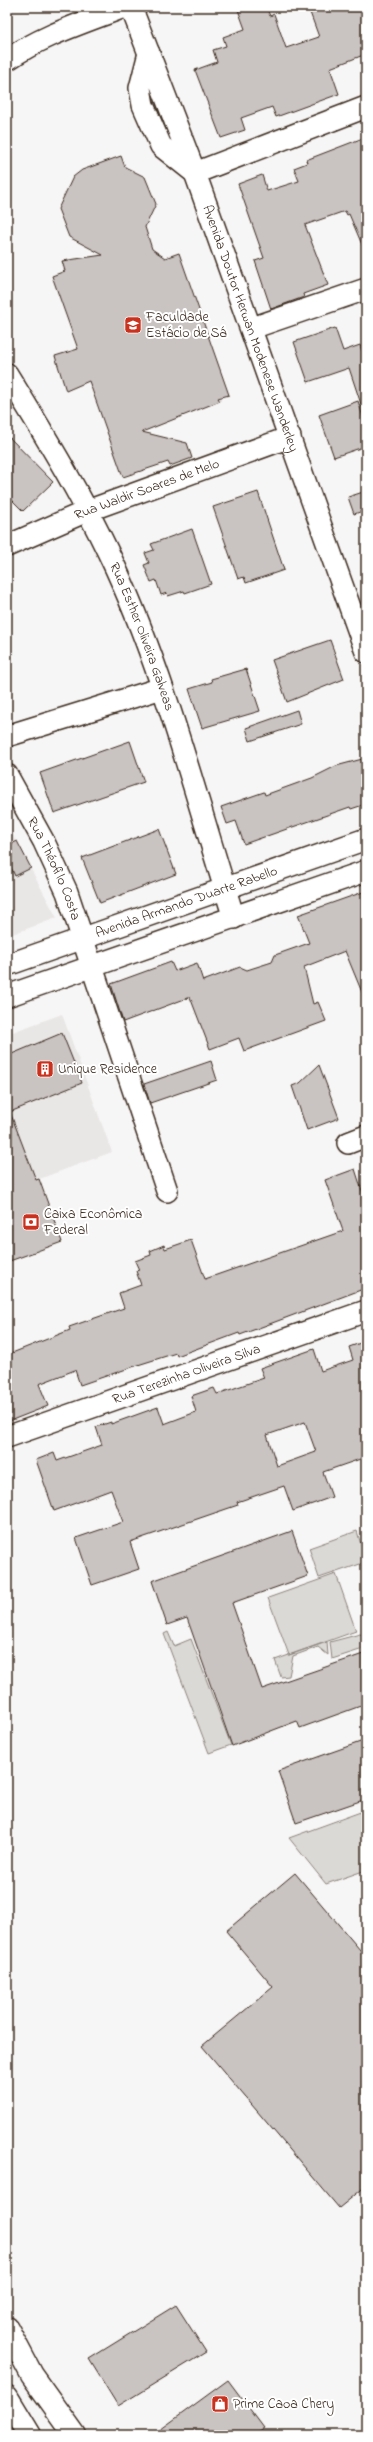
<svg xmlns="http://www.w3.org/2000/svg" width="373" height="2442" viewBox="0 0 373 2442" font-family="'Indie Flower',sans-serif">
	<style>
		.built { fill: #e9e7e6 }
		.green { fill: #dbd9d6; stroke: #8b827a }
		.building { fill: #c9c3c1; stroke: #3b2a1e; fill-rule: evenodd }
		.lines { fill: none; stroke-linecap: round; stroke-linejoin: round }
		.minor-casing { stroke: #3b2a1e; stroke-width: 24 }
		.major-casing { stroke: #3b2a1e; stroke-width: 25 }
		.minor { stroke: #fff; stroke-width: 21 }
		.major { stroke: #fff; stroke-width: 22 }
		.labels { text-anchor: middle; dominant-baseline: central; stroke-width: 4; stroke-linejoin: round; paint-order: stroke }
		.poi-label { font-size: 14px; fill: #3b2a1e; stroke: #fff; text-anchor: start }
		.street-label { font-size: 14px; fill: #3b2a1e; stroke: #fff }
	</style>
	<rect width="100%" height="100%" fill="#f7f6f6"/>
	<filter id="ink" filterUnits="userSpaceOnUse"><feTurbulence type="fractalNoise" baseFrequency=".025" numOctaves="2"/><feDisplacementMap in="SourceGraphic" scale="8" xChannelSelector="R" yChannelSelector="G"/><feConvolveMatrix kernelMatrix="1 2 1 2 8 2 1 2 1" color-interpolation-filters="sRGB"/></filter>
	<g filter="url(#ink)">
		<g class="built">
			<polygon points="7,824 57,918 7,936"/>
			<polygon points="62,1014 112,1152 7,1191 7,1034"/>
		</g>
		<g class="green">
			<polygon points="357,1531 366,1562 319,1578 309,1548"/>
			<polygon points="336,1574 356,1631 289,1655 327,1642 328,1655 318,1647 293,1656 289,1676 281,1677 275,1660 289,1655 268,1598"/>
			<polygon points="168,1632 174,1646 191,1639 231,1745 209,1753 164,1634"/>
			<polygon points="360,1634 366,1635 366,1648 332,1659 330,1642"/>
			<polygon points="366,1810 366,1870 326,1884 289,1838"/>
		</g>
		<g class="building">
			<polygon points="237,7 266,7 270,16 274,14 286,48 319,37 308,7 366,7 366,54 330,68 339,94 276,117 272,107 241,118 245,130 221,138 195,70 217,62 213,50 226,46 223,37 245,29"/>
			<polygon points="363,138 366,146 366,254 349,214 347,215 345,211 305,225 328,285 303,294 304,297 271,309 255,261 264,258 238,184 262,175 267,191 299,181 294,168 307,163 306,160"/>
			<polygon points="121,156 125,167 145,177 156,204 145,227 152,249 165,258 179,253 229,395 218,398 220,401 142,432 187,443 192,458 170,466 168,462 123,477 89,381 66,391 55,356 78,349 52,276 65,271 62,261 103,255 69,237 58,209 73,177 82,170"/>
			<polygon points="335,328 343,351 360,345 362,351 366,350 366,410 363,410 349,368 308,382 294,342"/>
			<polygon points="358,401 366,426 366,446 334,457 319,415"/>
			<polygon points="7,435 53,482 23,511 7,495"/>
			<polygon points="366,491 366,510 354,514 348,497"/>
			<polygon points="258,492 284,570 246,583 244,577 238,579 213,507"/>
			<polygon points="192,529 211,584 185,593 184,591 168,596 167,593 161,595 156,580 151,582 144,565 149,563 145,553 154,550 151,544"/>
			<polygon points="330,640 344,679 287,702 272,660"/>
			<polygon points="246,669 260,711 202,728 189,689 212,682 211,679"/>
			<polygon points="297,710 301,724 250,741 246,728"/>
			<polygon points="130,741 144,782 54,813 40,773"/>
			<polygon points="366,758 366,804 351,809 350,807 244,844 236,821 227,824 221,807 264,792 265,795 312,778 336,766"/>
			<polygon points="159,829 176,874 100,903 82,858"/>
			<polygon points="17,841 31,868 15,876 7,859 7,847"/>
			<polygon points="366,891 366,1002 345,951 304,967 313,1004 318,1002 326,1021 244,1051 239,1038 210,1049 190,997 123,1022 111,984 171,962 175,971 197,963 203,981 240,967 247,970 272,962 275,955 309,943 298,915"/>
			<polygon points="62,1033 82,1083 10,1112 36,1180 39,1179 62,1242 7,1262 7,1056"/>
			<polygon points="211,1061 217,1080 150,1103 144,1084"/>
			<polygon points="319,1065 339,1118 307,1130 292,1086 300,1083"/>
			<polygon points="355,1169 366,1203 366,1288 240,1335 239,1333 177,1356 176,1353 141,1364 80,1385 75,1370 39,1384 48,1406 7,1422 7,1355 70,1330 69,1327 124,1308 119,1293 141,1285 136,1271 139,1270 135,1261 151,1255 150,1251 164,1245 165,1249 191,1240 205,1279 343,1231 325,1180"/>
			<path d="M366,1341V1457L323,1472L332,1497L293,1511L284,1486L237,1502L238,1505L130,1542L139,1569L92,1585L76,1538L123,1522L111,1490L54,1511L36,1460L54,1453L57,1461L102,1445L96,1427L111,1422V1424L158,1407L164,1424L196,1412L191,1396L214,1388L217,1394L264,1378L260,1368L314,1349L321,1371L353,1360L349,1347ZM305,1422L316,1452L277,1466L267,1435Z"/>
			<polygon points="292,1531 308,1576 232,1603 262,1689 366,1653 366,1704 300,1728 297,1721 232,1746 187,1618 167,1625 152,1581"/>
			<polygon points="366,1740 366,1799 296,1823 278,1771"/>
			<polygon points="295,1873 366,1957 366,2186 339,2208 202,2046 273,1987 226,1931"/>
			<polygon points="176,2305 206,2352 118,2406 89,2359"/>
			<polygon points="228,2380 264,2428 253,2435 153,2435"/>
		</g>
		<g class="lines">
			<defs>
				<g id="minor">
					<path id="s1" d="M131,7L195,173L366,652"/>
					<polyline points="149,53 140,88 143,105 161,146 195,173 366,107"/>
					<path d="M7,60C43,35 83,23 124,7"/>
					<polyline points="252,328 366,289"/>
					<path id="s2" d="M7,374C46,437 85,501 116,569C167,681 197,802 234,918"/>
					<path id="s3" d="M7,546L87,511L290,437"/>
					<polyline points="7,736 162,688"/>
					<path id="s4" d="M7,775L44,842L67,892L167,1191"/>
					<path id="s5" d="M7,965L366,839"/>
					<polyline points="7,996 366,871"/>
					<polyline points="348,1143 366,1136"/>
					<path id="s6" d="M7,1437L366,1311"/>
				</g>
				<g id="major">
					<polyline points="7,2328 32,2375 75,2435"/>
					<polyline points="7,2397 30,2435"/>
				</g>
			</defs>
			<use href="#minor" class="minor-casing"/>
			<use href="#major" class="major-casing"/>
			<use href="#minor" class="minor"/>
			<use href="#major" class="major"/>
		</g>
	</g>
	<defs>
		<symbol id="university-square" viewBox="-11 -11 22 22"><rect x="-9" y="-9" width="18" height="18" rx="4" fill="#c8321e" stroke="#fff"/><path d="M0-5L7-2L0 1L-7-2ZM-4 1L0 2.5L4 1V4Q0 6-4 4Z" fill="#fff"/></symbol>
		<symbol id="building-square" viewBox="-11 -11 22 22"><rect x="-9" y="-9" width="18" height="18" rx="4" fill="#c8321e" stroke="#fff"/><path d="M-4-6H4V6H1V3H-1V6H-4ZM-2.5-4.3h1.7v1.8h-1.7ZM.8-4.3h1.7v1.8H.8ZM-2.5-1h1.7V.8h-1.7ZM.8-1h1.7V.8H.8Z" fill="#fff"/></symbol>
		<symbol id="bank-square" viewBox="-11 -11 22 22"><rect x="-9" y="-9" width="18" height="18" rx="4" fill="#c8321e" stroke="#fff"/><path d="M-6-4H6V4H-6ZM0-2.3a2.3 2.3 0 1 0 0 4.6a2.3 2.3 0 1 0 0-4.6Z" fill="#fff"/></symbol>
		<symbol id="shop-square" viewBox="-11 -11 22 22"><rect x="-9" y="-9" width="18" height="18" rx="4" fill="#c8321e" stroke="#fff"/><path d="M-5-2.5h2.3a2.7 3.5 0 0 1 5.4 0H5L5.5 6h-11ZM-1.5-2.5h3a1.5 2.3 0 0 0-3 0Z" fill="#fff"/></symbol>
	</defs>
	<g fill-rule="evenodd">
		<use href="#university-square" x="123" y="315" width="20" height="20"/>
		<use href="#building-square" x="35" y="1059" width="20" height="20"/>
		<use href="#bank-square" x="21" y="1212" width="20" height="20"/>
		<use href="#shop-square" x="210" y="2394" width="20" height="20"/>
	</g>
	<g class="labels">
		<g class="poi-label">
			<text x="146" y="317">Faculdade<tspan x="146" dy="16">Estácio de Sá</tspan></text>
			<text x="58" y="1069">Unique Residence</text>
			<text x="44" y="1214">Caixa Econômica<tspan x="44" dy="16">Federal</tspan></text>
			<text x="233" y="2404">Prime Caoa Chery</text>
		</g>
		<g class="street-label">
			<text stroke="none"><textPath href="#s1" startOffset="343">Avenida Doutor Herwan Modenese Wanderley</textPath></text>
			<text stroke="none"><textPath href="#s3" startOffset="151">Rua Waldir Soares de Melo</textPath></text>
			<text stroke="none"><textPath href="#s2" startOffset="296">Rua Esther Oliveira Galveas</textPath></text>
			<text stroke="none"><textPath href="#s4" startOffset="105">Rua Théofilo Costa</textPath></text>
			<text stroke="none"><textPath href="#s5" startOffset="190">Avenida Armando Duarte Rabello</textPath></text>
			<text stroke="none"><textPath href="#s6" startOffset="190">Rua Terezinha Oliveira Silva</textPath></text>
		</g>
	</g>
	<rect width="373" height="2442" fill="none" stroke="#fff" stroke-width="24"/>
	<rect x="12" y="12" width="349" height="2418" fill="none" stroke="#3b2a1e" stroke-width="1.5" filter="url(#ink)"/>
</svg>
